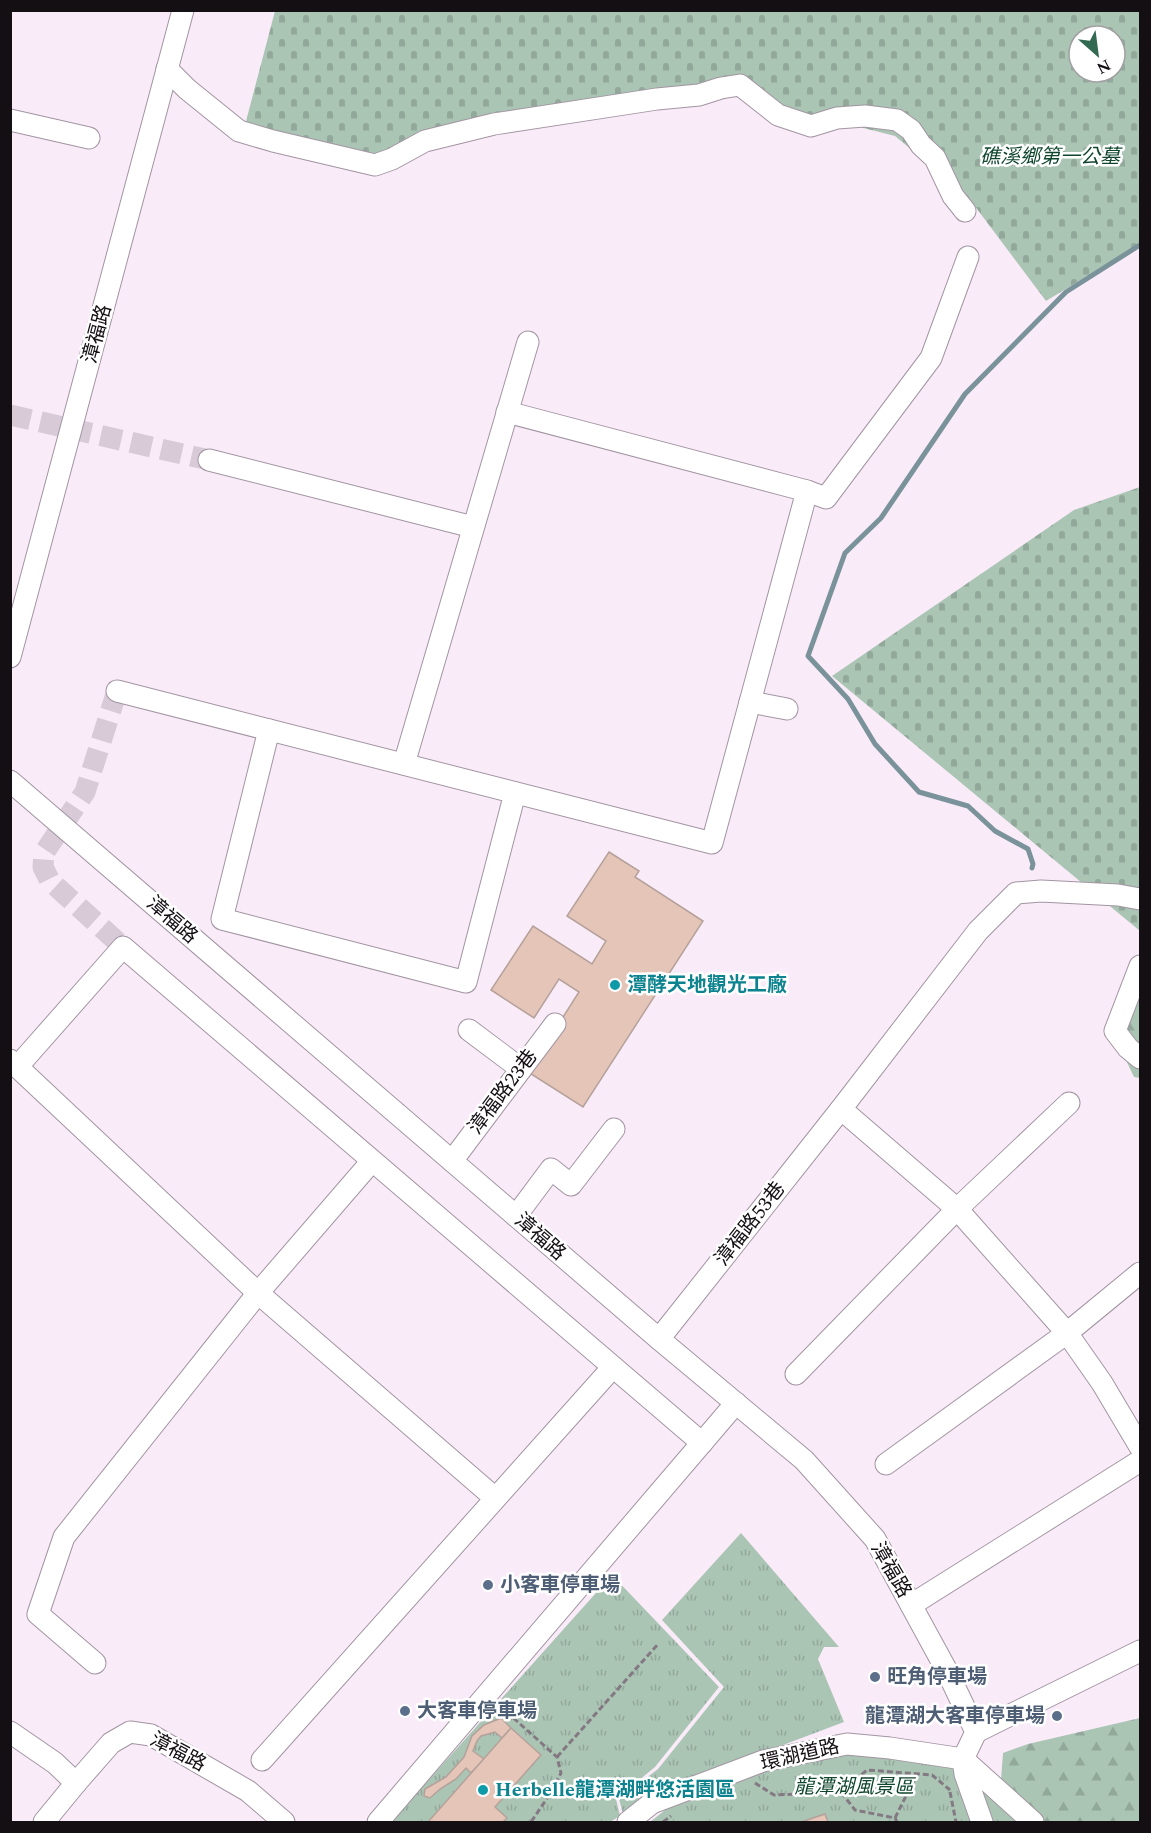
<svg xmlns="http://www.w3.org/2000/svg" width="1151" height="1833" viewBox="0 0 1151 1833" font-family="Spectral,'Noto Sans TC',serif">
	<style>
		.forest { fill: url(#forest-firs) }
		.cemetery { fill: url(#cemetery-stones); fill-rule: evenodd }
		.park { fill: url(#park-tufts) }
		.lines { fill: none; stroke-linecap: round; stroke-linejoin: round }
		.stream { stroke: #7a939b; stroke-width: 5 }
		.building { fill: #e6c5b9; stroke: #b4a19a; stroke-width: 1.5 }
		.minor-tunnel { stroke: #d8cad6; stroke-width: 21; stroke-dasharray: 21 10; stroke-linecap: butt }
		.minor-casing { stroke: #a295a2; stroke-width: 23 }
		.path { stroke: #837982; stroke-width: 3; stroke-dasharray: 6 3; stroke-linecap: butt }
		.minor { stroke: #fff; stroke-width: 21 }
		.culture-dot { fill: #0f9aa8; stroke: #fff; stroke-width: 2 }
		.service-dot { fill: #5c6f8a; stroke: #fff; stroke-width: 2 }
		.labels { text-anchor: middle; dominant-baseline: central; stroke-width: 5; stroke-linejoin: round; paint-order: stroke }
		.park-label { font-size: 20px; font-style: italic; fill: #0f462c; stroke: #fff }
		.street-label { font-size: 20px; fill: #140f13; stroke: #fff }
		.culture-label { font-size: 20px; font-weight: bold; fill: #0d838f; stroke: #fff; text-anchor: start }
		.service-label { font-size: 20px; font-weight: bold; fill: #4e5e75; stroke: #fff; text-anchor: start }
	</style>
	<defs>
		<pattern id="forest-firs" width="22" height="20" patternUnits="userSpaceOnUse" patternTransform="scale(1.5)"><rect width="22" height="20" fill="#abc5b5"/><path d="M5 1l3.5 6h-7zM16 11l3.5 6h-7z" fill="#92a89b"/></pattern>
		<pattern id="cemetery-stones" width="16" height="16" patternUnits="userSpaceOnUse" patternTransform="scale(1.5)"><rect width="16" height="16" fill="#abc5b5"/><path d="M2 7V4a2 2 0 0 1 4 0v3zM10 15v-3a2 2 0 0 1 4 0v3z" fill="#92a89b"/></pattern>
		<pattern id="park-tufts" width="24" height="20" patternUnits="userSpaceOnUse" patternTransform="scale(1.5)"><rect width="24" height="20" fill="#abc5b5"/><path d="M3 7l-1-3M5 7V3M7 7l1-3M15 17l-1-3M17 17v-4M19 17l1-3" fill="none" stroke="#92a89b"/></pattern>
	</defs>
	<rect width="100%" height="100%" fill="#faebf9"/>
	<g class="forest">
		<polygon points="1140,981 1140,1078 1134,1077 1114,1035"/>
		<polygon points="1140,1718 1140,1822 1027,1822 1000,1793 1003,1753 1028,1744"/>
	</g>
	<g class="cemetery">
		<path d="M275,11H1140V244L1046,301L968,197L895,136L734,95L595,105L378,154L245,125ZM1079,36H1115V72H1079Z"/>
		<polygon points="1140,487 1140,931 832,676 1074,510"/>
	</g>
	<g class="park">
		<polygon points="741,1533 839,1647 824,1647 818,1659 844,1722 654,1794 623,1814 619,1799 658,1769 724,1687 662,1620"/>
		<polygon points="612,1575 719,1687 655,1767 616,1799 620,1816 610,1822 391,1822"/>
		<polygon points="849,1750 962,1765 1021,1822 650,1822 679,1799 764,1768"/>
	</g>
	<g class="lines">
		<polyline class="stream" points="1032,868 1033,864 1028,849 995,831 968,806 919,792 875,744 848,699 808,656 845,553 881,518 965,394 1066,292 1140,245"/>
	</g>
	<g class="building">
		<polygon points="609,852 639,871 635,877 703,921 583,1107 528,1072 579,992 559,979 534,1018 491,990 533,926 592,964 606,941 567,916"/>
		<polygon points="501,1718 511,1728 502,1738 495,1732 481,1736 477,1741 473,1751 484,1759 471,1773 466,1768 456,1779 440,1789 430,1798 424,1796 425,1789 446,1777 464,1757 472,1736 484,1725"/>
		<polygon points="511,1728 541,1755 495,1807 507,1818 503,1822 428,1822"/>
		<polygon points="825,1814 828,1822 801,1822"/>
	</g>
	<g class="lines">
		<g class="minor-tunnel">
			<polyline points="10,415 209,460"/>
			<polyline points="117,691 85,792 44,853 43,867 50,881 123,947"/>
		</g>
		<defs>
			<g id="minor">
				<polyline points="167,69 187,89 239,131 273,141 375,165 392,159 425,141 494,124 657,99 699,95 721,88 740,85 778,115 811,126 837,118 865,116 897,120 911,130 921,145 935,158 953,196 965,211"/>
				<polyline points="10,120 89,138"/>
				<polyline points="209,460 473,527"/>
				<polyline points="807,491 826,498 931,358 968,257"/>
				<polyline points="10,657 183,10"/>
				<polyline points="117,691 712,843 807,491 507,412"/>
				<polyline points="750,702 787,709"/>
				<polyline points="269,730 222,919 466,982 515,793"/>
				<polyline points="404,764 528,342"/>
				<polyline points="10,781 659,1339 804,1460 875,1539 947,1671 976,1732 963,1759"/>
				<polyline points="1140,966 1115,1031 1128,1048 1140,1058"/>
				<polyline points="469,1030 521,1069"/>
				<polyline points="10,1060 258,1293 495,1498"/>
				<polyline points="18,1066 123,947 702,1443"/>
				<polyline points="841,1109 957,1209 1067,1333 1102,1383 1140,1447"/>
				<polyline points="452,1161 555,1024"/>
				<polyline points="516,1216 551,1169 571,1185 614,1129"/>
				<polyline points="659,1339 841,1109 978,931 1016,893 1041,891 1118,895 1140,899"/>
				<polyline points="796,1374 957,1209 1069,1103"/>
				<polyline points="886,1464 1067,1333 1140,1273"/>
				<polyline points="911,1605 1140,1461"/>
				<polyline points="95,1663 38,1614 64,1537 258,1293 372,1161"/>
				<polyline points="10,1732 55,1763 76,1783 111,1743 130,1732 151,1735 248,1791 284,1822"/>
				<polyline points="976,1732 1140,1651"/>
				<polyline points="963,1759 965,1774 982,1822"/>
				<polyline points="262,1760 613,1367"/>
				<polyline points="44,1822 76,1783"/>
				<polyline points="378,1822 736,1403"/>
				<polyline points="628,1822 652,1803 763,1761 847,1744 890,1748 963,1759 1033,1822"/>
			</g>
		</defs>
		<use href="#minor" class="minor-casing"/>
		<g class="path">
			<polyline points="500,1706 557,1757 561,1773 548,1797 531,1822"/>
			<polyline points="557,1757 659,1643"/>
			<polyline points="755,1783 774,1795 841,1792 855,1810 895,1818 897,1822"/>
			<polyline points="841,1792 867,1770 932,1775 950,1790"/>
			<polyline points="950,1792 956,1822"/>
			<polyline points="895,1818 917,1774"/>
			<polyline points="663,1822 671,1816"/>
		</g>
		<use href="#minor" class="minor"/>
	</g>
	<g class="culture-dot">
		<circle cx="615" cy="985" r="6"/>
		<circle cx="483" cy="1790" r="6"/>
	</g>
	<g class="service-dot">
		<circle cx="488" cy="1585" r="6"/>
		<circle cx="875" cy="1677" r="6"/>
		<circle cx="405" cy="1711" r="6"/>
		<circle cx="1057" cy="1716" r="6"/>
	</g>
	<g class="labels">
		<g class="park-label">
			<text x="1050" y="157">礁溪鄉第一公墓</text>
			<text x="854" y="1787">龍潭湖風景區</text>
		</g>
		<g class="street-label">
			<text transform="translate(97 334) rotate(-75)">漳福路</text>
			<text transform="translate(172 920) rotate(41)">漳福路</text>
			<text transform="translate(503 1092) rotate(-53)">漳福路23巷</text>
			<text transform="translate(750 1224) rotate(-52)">漳福路53巷</text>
			<text transform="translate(540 1237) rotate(41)">漳福路</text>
			<text transform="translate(891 1570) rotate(60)">漳福路</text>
			<text transform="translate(178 1752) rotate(28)">漳福路</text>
			<text transform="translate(800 1755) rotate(-13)">環湖道路</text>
		</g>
		<g class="culture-label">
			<text x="627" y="985">潭酵天地觀光工廠</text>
			<text x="495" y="1790">Herbelle龍潭湖畔悠活園區</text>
		</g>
		<g class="service-label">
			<text x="500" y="1585">小客車停車場</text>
			<text x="887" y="1677">旺角停車場</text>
			<text x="417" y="1711">大客車停車場</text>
			<text x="1045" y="1716" text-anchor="end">龍潭湖大客車停車場</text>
		</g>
	</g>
	<rect width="1151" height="1833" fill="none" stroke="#140f13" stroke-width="24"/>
	<g transform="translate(1097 54) rotate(152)"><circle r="28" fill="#ffffff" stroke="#a19fa1" stroke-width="1.5"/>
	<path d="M0-4.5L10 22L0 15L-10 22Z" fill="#316951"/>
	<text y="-9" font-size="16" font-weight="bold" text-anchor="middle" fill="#140f13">N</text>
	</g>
</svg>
